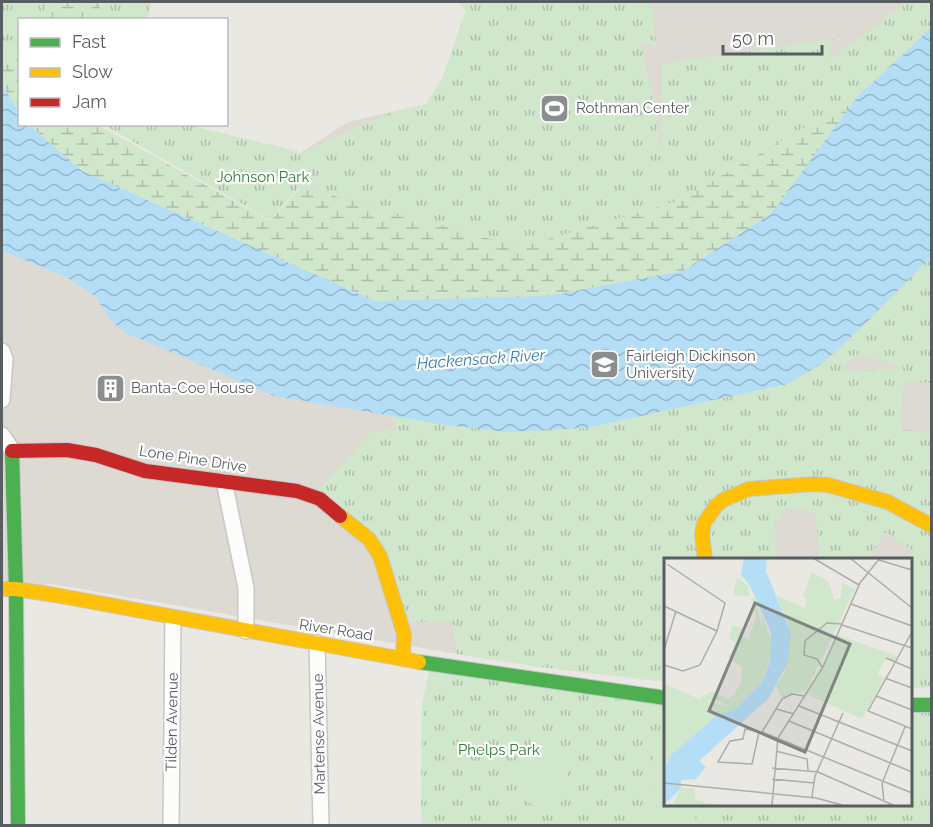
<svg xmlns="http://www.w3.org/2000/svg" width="933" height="827" viewBox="0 0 933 827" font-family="Raleway,sans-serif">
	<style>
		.education { fill: #dcdad2 }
		.wetland { fill: url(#wetland-marsh) }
		.park { fill: url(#park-tufts); fill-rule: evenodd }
		.pitch { fill: #d0e7cc }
		.water { fill: url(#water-waves) }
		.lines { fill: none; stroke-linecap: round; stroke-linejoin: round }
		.street-casing { stroke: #c7c7c6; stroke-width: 18 }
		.fast-casing { stroke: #c6c7c6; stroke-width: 16 }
		.slow-casing { stroke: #c6c7c6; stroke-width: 16 }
		.jam-casing { stroke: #c6c7c6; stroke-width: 16 }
		.street { stroke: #fcfcfb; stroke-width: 15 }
		.fast { stroke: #4caf50; stroke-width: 14 }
		.slow { stroke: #ffc107; stroke-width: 14 }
		.jam { stroke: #c62828; stroke-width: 14 }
		.labels { text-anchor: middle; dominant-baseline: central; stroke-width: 4.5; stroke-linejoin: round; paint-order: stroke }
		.poi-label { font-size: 15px; fill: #585d61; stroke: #fff; text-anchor: start }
		.park-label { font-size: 15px; fill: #2f8230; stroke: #fff }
		.street-label { font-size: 15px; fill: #585d61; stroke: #fff }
		.water-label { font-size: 16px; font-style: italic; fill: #3678b6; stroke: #fff }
		.inset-road { fill: none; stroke: #acacaa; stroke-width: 1.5 }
		.view { fill: #818485; fill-opacity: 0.15; stroke: #818485; stroke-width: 3 }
		.inset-edge { fill: none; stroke: #585d61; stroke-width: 3 }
	</style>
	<defs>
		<pattern id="wetland-marsh" width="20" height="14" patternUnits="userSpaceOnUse" patternTransform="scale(1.5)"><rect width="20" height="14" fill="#d0e7cc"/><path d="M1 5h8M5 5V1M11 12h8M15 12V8" fill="none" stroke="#acbea9"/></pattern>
		<pattern id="park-tufts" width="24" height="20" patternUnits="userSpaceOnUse" patternTransform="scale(1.5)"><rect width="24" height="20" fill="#d0e7cc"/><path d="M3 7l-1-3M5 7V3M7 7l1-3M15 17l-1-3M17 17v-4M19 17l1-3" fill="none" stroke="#acbea9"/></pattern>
		<pattern id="water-waves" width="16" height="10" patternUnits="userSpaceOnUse" patternTransform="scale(1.5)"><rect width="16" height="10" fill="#b4ddf6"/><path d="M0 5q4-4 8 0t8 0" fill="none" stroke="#95b6cb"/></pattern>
	</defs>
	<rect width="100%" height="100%" fill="#eae8e2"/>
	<polygon class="education" points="458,2 931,2 931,687 911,688 910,560 666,560 666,682 541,667 457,654 52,584 2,589 2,251 68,278 96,297 111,321 274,396 301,187 297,155 348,122 426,104 442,79 466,11"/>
	<g class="wetland">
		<polygon points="48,2 100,2 105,19 41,20"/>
		<polygon points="19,53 19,112 2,85 2,68"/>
		<polygon points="858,96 771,214 683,271 547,296 375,301 82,171 29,125 98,125 270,221 301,187 520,247 678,201"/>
	</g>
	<g class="park">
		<polygon points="2,2 48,2 41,19 20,20 19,53 2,68"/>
		<polygon points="97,2 151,2 148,19 106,19"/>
		<polygon points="458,2 650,2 657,48 638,40 643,51 662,154 662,64 833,39 829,59 866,34 906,2 931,2 931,28 858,96 678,201 520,247 300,186 270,220 104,125 188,125 297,151 299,154 387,114 426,104 442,79 466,11"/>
		<path d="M931,257V285L923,293L931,287V383L904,381L900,429L931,432V687L911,688V566L910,560H908L914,551L886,532L867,560H820L816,513L806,514L805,508L782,509V519L774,520L777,560H666V682L541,667L457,654L452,621L424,622L401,621L380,556L312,497L373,431L396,430L393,416L508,432L586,428L787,384L823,363L864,325ZM857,354L908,368L850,371L841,369Z"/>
		<polygon points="431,663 666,698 666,804 910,804 911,705 931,705 931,825 421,826 422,704"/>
	</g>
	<g class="pitch">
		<path d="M565,748H572L574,751L568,765L566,798C551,813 524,810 519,787C517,777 519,768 523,758C535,747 553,759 565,748Z"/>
		<polygon points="653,753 666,754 666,775 651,774"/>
		<polygon points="651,781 666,782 666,803 650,802"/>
		<polygon points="649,809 696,812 695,825 648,825"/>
	</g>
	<polygon class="water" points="931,28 931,257 864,325 823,363 787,384 586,428 508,432 446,425 274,396 126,333 111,321 96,297 68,278 2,251 2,85 19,112 20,124 29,125 82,171 375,301 547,296 683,271 771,214 858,96"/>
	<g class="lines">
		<defs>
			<g id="street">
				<polyline points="2,351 5,359 2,400"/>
				<polyline points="2,435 12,450"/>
				<polyline points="224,481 246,588 246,631"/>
				<polyline points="317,643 321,826"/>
				<polyline points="171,826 173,618"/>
			</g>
			<g id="fast">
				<polyline points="12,451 16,589 18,826"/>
				<polyline points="419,662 666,698"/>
				<polyline points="910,705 932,705"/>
			</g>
			<g id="slow">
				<polyline points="340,516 369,539 380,556 404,634 403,657"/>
				<polyline points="705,560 702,534 704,523 716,506 723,500 749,489 813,484 828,485 888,502 932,526"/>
				<polyline points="2,589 16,589 55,595 419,662"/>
			</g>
			<polyline id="jam" points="12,451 67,450 96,455 145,471 297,491 320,499 340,516"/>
		</defs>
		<use href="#street" class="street-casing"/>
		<use href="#fast" class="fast-casing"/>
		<use href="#slow" class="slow-casing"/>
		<use href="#jam" class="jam-casing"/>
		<use href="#street" class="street"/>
		<use href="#fast" class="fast"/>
		<use href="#slow" class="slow"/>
		<use href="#jam" class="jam"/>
	</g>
	<defs>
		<symbol id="stadium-square" viewBox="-11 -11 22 22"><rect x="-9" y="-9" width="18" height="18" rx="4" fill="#8b8e8e" stroke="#fff"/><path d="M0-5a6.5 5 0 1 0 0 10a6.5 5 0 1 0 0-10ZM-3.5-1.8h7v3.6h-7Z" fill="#fff"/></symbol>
		<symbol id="university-square" viewBox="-11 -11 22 22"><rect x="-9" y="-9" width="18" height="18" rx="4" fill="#8b8e8e" stroke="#fff"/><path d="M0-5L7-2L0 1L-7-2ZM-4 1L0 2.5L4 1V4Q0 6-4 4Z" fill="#fff"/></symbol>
		<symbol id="building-square" viewBox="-11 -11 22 22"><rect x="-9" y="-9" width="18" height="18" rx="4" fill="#8b8e8e" stroke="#fff"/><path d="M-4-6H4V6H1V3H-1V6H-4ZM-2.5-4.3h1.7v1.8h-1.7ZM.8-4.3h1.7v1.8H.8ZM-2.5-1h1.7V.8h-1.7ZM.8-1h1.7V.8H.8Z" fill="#fff"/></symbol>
	</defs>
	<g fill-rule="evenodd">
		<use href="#stadium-square" x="538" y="92" width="33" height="33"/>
		<use href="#university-square" x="588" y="348" width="33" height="33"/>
		<use href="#building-square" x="94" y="372" width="33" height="33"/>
	</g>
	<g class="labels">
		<g class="poi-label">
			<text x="576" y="108">Rothman Center</text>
			<text x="626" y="356">Fairleigh Dickinson<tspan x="626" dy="17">University</tspan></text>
			<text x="131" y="388">Banta-Coe House</text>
		</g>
		<g class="park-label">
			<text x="263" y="177">Johnson Park</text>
			<text x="499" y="750">Phelps Park</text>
		</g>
		<g class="street-label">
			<text transform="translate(193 459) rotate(9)">Lone Pine Drive</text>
			<text transform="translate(336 630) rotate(9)">River Road</text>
			<text transform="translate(172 722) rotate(-89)">Tilden Avenue</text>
			<text transform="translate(319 734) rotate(-91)">Martense Avenue</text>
		</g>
		<g class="water-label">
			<text transform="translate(481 359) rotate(-4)">Hackensack River</text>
		</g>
	</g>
	<g transform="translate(664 558)">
		<rect width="248" height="248" fill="#eae8e2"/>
		<path d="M17,230L31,231V242L55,247H9Z" fill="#d0e7cc"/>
		<path d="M98,58L110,87L98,124L69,152L53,157L45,142L63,149L84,133L81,127L99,105Z" fill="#d0e7cc"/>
		<path d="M148,14L165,24L170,42L177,40L178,25L191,31L143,132L118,141L112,128L120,116L125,69L112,37L141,50L143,42L139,38ZM91,40L101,84L99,105L81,127L84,133L63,148L53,142H44L53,157L6,198L0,210V126L35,141L48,133L65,142L77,126L78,109L64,99L72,86L65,79L68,67L79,70L76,78L91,83L85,80L92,59L87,41ZM174,77L233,98L230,104L222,101L213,116L221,120L198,161L143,136Z" fill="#d0e7cc"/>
		<path d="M73,20L84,28L85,39L69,37ZM0,132L14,133L13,158L0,157ZM5,164L18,172L6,193L0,189V173Z" fill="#d0e7cc"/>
		<path d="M80,0H103L102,13L127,76L123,106L104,141L35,203L42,209L32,221L17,222V230L0,247V212L6,198L53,157L69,152L98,124L106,104L107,74L85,26L77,17Z" fill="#b4ddf6"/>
		<path class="inset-road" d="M149,0L195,27M186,0L248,50M215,2L248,12M187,46L248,68M0,48L53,73M178,67L248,90M248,74L204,153L248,171M0,92L12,53M222,100L248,111M0,107L19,113L36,107L53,73L61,45L3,6M158,109L153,101L140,97L141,83L163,65L178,66M221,120L248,130M140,138L128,136L118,141L98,174L248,235M212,138L248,152M135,148L248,193M112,151L130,156M125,163L248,214M95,174L88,206L54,204L66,183L79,181L81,171L98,174M112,193L143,201L144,212M108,210L154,214L229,247M108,221L150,225M0,225L152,240L178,247M148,239L151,218L179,155M220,244L218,225L241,169M108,247L114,180L159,109L196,25L216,0"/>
		<path class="view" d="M91,45L186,86L141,194L45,153Z"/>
		<rect width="248" height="248" class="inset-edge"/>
	</g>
	<rect width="933" height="827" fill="none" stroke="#585d61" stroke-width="6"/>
	<rect x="18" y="18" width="210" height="108" fill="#ffffff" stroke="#bcbec0" stroke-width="1.5"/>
	<rect x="30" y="38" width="30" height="9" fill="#4caf50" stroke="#bcbec0" stroke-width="1.5"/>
	<text x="72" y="48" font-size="18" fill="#585d61">Fast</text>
	<rect x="30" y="68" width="30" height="9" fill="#ffc107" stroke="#bcbec0" stroke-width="1.5"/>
	<text x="72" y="78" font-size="18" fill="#585d61">Slow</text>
	<rect x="30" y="98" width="30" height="9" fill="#c62828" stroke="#bcbec0" stroke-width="1.5"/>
	<text x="72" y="108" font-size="18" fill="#585d61">Jam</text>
	<path d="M723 45v9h99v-9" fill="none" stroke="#585d61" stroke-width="3"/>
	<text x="732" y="45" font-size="18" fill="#585d61" stroke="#ffffff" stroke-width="4.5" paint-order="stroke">50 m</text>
</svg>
